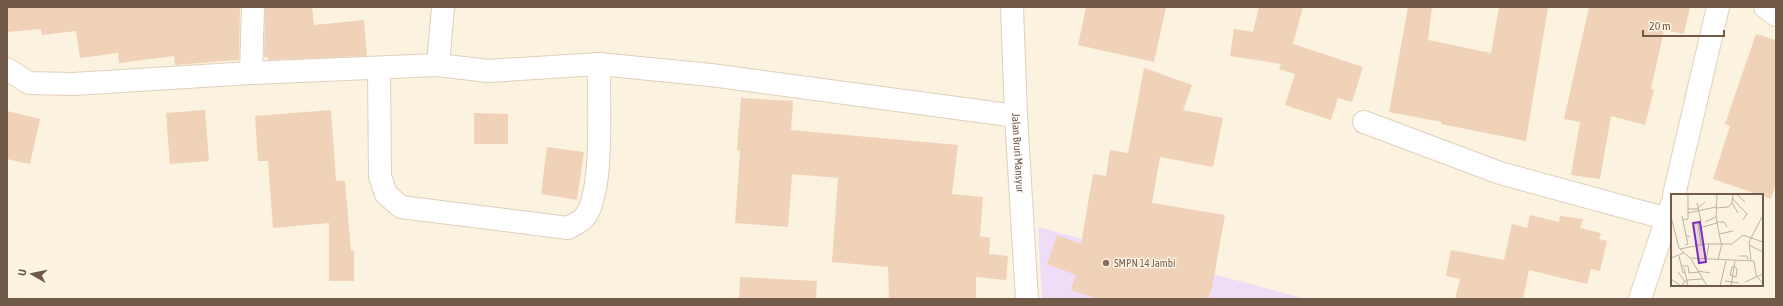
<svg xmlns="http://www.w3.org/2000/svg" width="1783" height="306" viewBox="0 0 1783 306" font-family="'Asap Condensed',sans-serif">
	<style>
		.education { fill: #efddf7 }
		.building { fill: #f0d2b8 }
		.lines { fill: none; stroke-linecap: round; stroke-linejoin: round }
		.minor-casing { stroke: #dfcfbc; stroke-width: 24 }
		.minor { stroke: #fff; stroke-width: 22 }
		.education-dot { fill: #8d6e63; stroke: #fff7e5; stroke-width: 1.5 }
		.labels { text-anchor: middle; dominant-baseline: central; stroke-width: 3; stroke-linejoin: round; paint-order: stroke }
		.street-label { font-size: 11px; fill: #715a48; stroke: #fff7e5 }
		.education-label { font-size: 11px; fill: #785e54; stroke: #fff7e5; text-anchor: start }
		.inset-road { fill: none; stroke: #c0b19e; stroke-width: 1 }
		.view { fill: #7b2cbf; fill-opacity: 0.15; stroke: #7b2cbf; stroke-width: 2 }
		.inset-edge { fill: none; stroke: #715a48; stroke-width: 2 }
	</style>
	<rect width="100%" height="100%" fill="#fbf3e0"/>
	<polygon class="education" points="1038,227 1306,299 1042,299"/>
	<g class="building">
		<polygon points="7,7 240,7 239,60 175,65 174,56 119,63 118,53 80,58 76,31 42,35 41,29 7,32"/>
		<polygon points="265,7 312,7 314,25 364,20 367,56 268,60 268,57 264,57"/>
		<polygon points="1086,7 1166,7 1154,62 1078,45"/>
		<polygon points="1259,7 1303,7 1293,44 1363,67 1352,102 1338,98 1331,120 1285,105 1295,74 1279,69 1281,64 1230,56 1234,29 1253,32"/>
		<polygon points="1408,7 1432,7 1428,40 1491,53 1499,7 1548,7 1526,141 1441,124 1442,122 1389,112"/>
		<polygon points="1589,7 1690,7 1684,34 1664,30 1651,89 1654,90 1645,125 1611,116 1600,179 1571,175 1580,122 1564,119"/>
		<polygon points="1756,34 1776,40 1776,183 1771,199 1713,179 1730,126 1725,124"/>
		<polygon points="1144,68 1192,85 1183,110 1223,118 1213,167 1160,157 1152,203 1225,215 1212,288 1208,299 1099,299 1071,290 1076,275 1047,264 1057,235 1081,244 1093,174 1106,176 1110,150 1128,153"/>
		<polygon points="741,98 793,101 791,130 958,145 952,194 983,197 980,236 990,238 989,254 1008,256 1006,280 976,277 976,299 889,299 888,267 832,262 838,178 792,174 788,227 735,223 740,151 737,150"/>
		<polygon points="205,110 209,161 170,164 166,113"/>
		<polygon points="331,110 336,181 345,181 351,251 354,251 354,281 329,281 329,223 273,228 268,161 258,161 255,116"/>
		<polygon points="7,111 40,119 30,164 7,159"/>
		<polygon points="474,113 508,114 508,144 474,144"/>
		<polygon points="547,147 584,152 577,200 541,194"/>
		<polygon points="1530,215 1559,222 1560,216 1583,219 1580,228 1601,233 1599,239 1607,241 1600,271 1591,269 1587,284 1529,270 1523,299 1455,299 1460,279 1446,276 1451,250 1504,260 1512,224 1527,228"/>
		<polygon points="740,277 817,281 816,299 739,299"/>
	</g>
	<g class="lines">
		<defs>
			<g id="minor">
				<path id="s1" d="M1012,7L1016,116L1027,299"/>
				<polyline points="1765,7 1776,15"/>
				<polyline points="438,65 443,7"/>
				<polyline points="7,69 29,83 73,84 251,73 438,65 488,71 599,64 711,75 1016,116"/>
				<path d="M379,69L380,176L386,194L401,207L568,228C573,225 580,222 584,218C605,194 598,98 599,64"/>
				<polyline points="251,73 253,7"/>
				<polyline points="1364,122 1500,173 1668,219"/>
				<polyline points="1674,195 1718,7"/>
				<polyline points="1640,299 1671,206"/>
			</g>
		</defs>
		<use href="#minor" class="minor-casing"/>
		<use href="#minor" class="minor"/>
	</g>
	<circle class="education-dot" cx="1106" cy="263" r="4"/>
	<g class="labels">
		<g class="street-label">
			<text stroke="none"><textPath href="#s1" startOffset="146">Jalan Bruri Mansyur</textPath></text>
		</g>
		<g class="education-label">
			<text x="1114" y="263">SMPN 14 Jambi</text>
		</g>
	</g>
	<g transform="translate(1671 194)">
		<rect width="92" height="92" fill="#fbf3e0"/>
		<path class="inset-road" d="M46,0L45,23L50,49M62,0L61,9L67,19M65,0L74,8M61,4L76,20L72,26M26,9L30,27L27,29L30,51M45,14L57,13L61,9M17,15H26L34,8M17,19L45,13M11,22L15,41L19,43M0,23L8,54L19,64L83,67L85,81L92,90M12,26L17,25V0M34,28L45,23M46,28H53L56,33M28,34L46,29M48,40L62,37M14,51L17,50L15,41M78,51L92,58M9,55L34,50H61L72,41L92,48M8,62L12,79L14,78M68,62H76L77,66M0,64L13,59M20,65L36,92M35,66L38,50M47,66L51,49M80,66L78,48L92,21M10,72H17L18,79L28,78M64,72L61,73L59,81L65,83L66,75L64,73M13,74L17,92M27,77L39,79M7,78L14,88M0,85L10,92M54,87L68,89M74,88L92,80M10,92L16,86L32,85M49,92L55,67M60,92L64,67"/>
		<path class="view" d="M29,28L35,68L28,69L22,29Z"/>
		<rect width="92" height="92" class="inset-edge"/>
	</g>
	<rect width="1783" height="306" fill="none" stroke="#715a48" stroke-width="16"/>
	<g transform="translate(32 274) rotate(279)" stroke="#fff7e5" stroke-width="3" paint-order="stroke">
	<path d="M0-3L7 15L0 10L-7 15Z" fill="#715a48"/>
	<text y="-6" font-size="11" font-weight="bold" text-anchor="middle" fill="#715a48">U</text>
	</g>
	<path d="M1643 30v6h81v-6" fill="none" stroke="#715a48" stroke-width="2"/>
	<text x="1649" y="30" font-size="12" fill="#715a48" stroke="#fff7e5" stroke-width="3" paint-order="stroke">20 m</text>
</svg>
